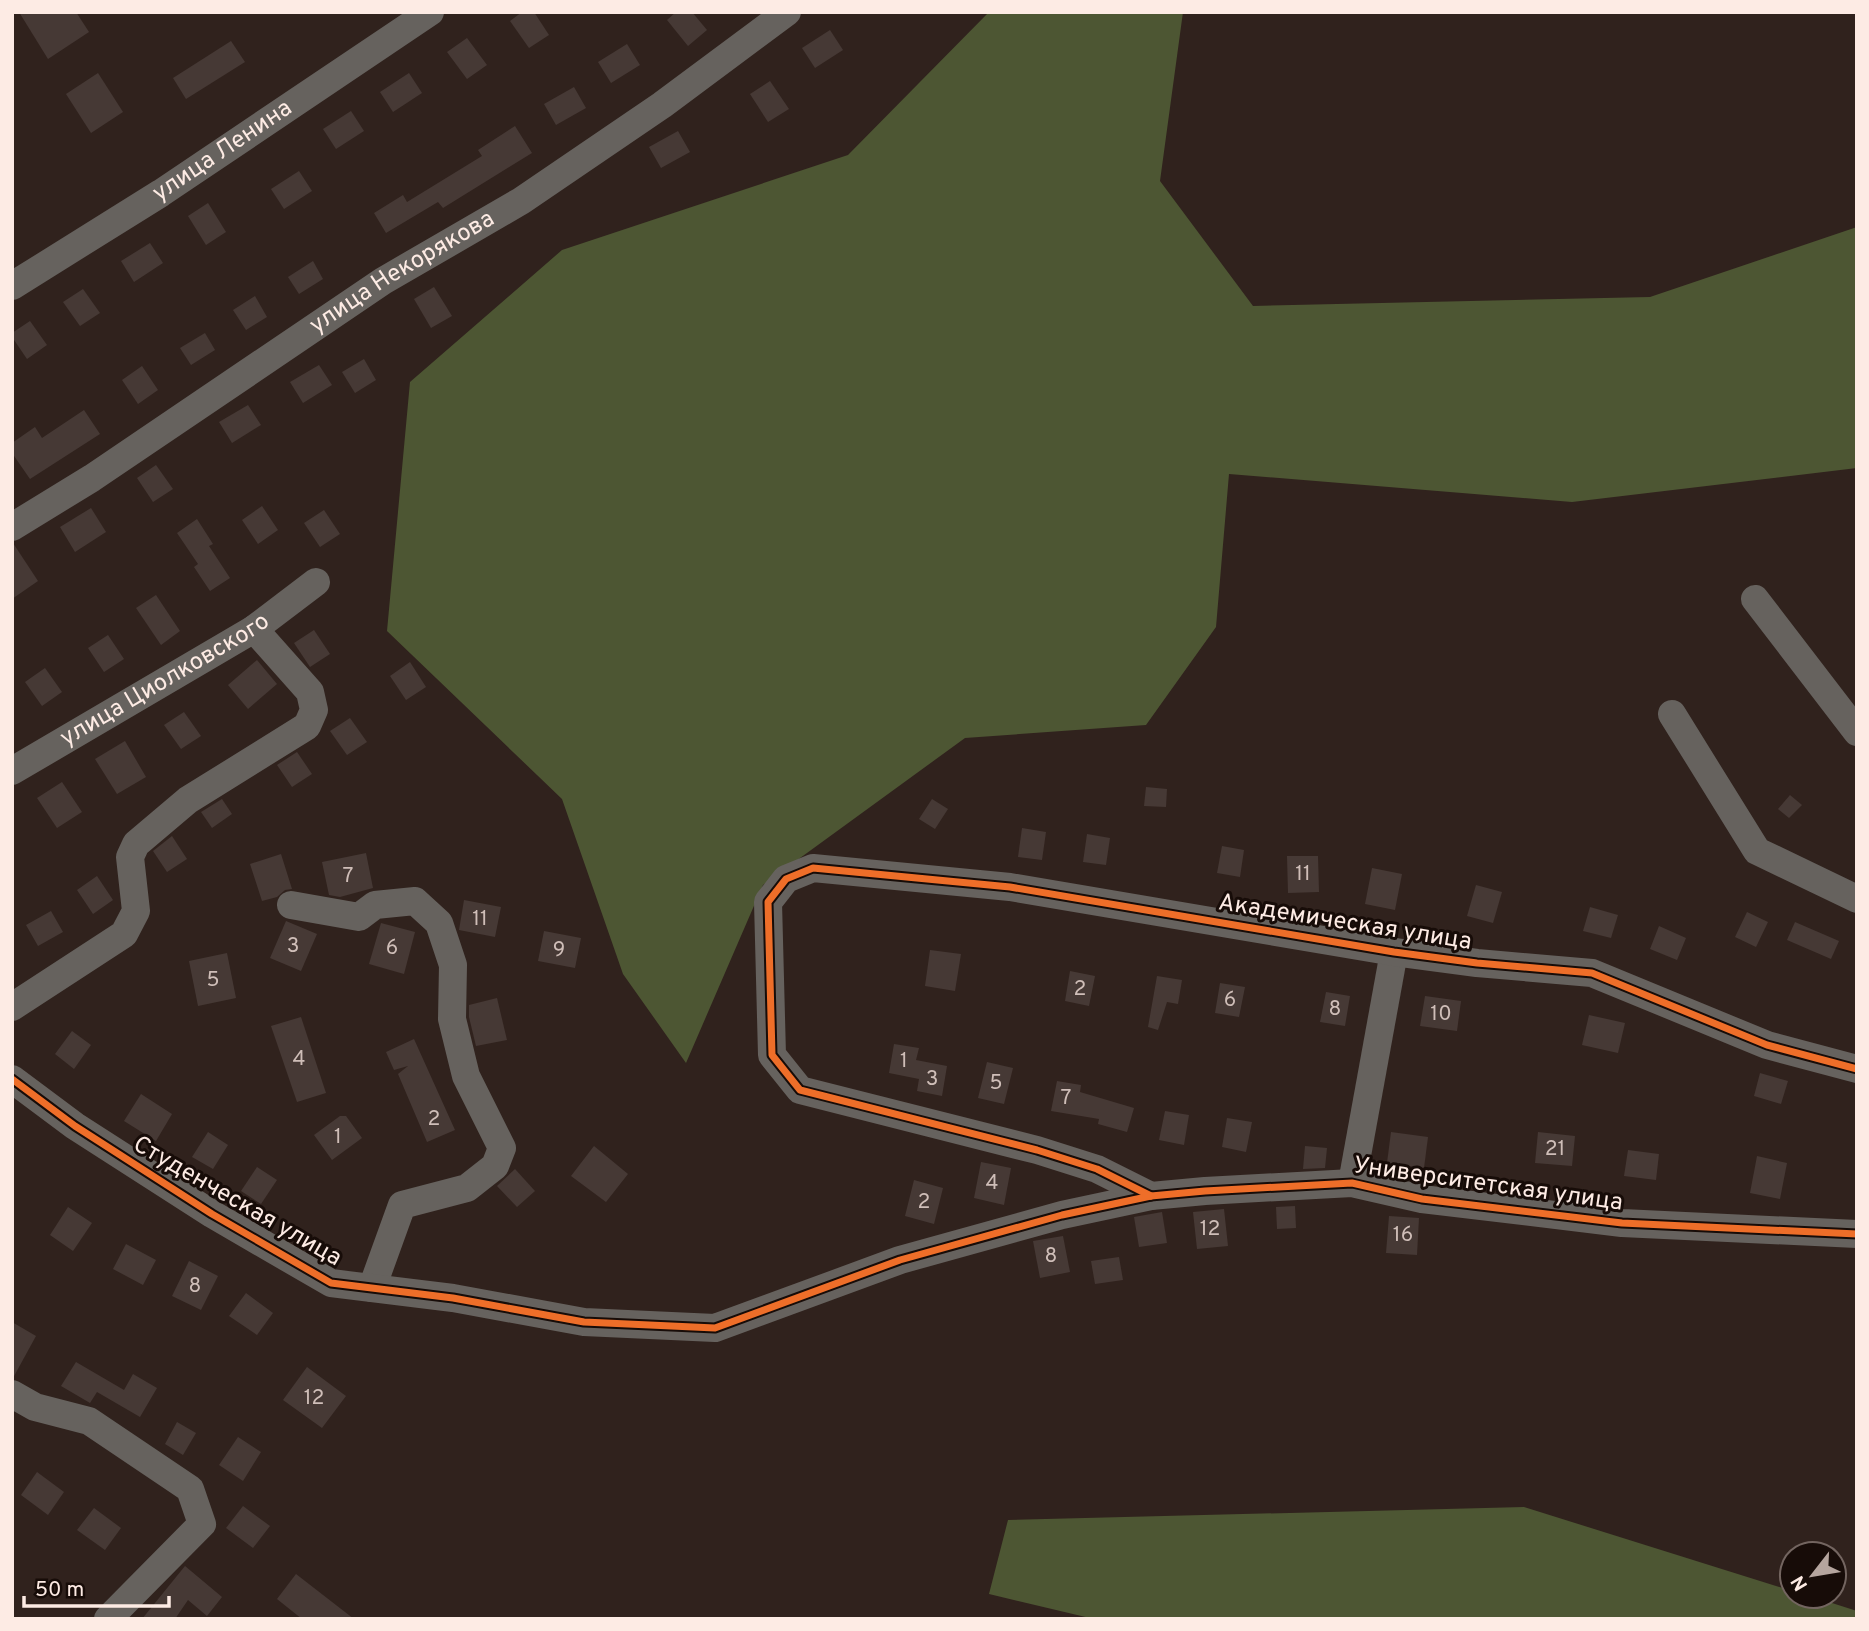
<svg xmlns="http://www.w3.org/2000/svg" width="1869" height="1631" viewBox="0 0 1869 1631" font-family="Overpass,sans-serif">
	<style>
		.forest { fill: #4d5633 }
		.building { fill: #463935 }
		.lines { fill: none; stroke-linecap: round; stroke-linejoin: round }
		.minor { stroke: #66625e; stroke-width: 28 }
		.cycleway-casing { stroke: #170c08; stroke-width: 11 }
		.cycleway { stroke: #ee6e29; stroke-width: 7 }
		.labels { text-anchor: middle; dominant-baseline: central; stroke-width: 6; stroke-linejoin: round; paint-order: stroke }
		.number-label { font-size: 21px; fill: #cfbeb8 }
		.street-label { font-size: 24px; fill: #fdebe4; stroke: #170c08 }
	</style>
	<rect width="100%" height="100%" fill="#30221d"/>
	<g class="forest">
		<polygon points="989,12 1183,12 1160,181 1253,306 1650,297 1857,227 1857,468 1572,502 1229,474 1216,627 1146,725 965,738 763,885 686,1063 623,974 562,799 387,631 410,382 562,250 848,155"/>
		<polygon points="1524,1507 1792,1591 1792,1596 1810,1596 1857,1611 1857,1619 1094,1619 989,1594 1008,1520"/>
	</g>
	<g class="building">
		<polygon points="19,12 76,12 89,32 48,59"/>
		<polygon points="522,12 534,12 549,35 529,48 510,21"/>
		<polygon points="676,12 692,12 707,30 688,46 667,20"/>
		<polygon points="830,30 843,50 815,68 802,48"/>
		<polygon points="467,38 487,65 467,79 447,52"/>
		<polygon points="231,41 245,62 186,99 173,78"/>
		<polygon points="627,44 640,65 611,83 598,62"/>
		<polygon points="98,73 123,112 91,133 66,94"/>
		<polygon points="409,73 422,93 393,112 380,92"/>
		<polygon points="770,81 789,109 768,122 750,94"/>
		<polygon points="574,87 586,108 556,125 544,104"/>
		<polygon points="351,111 364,131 336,149 323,129"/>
		<polygon points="515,126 532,153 443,208 438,202 386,233 374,213 403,195 407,202 482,156 478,150"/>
		<polygon points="678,131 690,152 661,168 649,147"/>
		<polygon points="299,171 312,191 284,209 271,189"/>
		<polygon points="208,203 226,232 206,245 188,216"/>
		<polygon points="150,243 163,263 134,282 121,261"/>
		<polygon points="313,261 323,279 299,294 288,277"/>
		<polygon points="434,287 452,316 431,328 414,299"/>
		<polygon points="83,289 100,313 80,326 63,302"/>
		<polygon points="255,296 267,317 246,330 233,310"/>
		<polygon points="30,321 47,345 27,359 12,337 12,333"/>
		<polygon points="205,333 215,350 191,365 180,348"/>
		<polygon points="364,359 376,380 355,393 342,372"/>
		<polygon points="319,365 332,385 303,403 290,382"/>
		<polygon points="142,366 158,390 138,404 122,380"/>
		<polygon points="248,405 261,425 232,443 219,422"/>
		<polygon points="84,410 100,434 30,479 12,453 12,443 35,427 42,438"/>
		<polygon points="156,465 173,489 153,502 137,478"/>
		<polygon points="262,506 278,530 258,544 242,520"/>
		<polygon points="91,508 106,532 75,552 60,527"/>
		<polygon points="324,510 340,534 320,547 304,523"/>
		<polygon points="197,519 213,544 209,546 230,578 210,591 194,567 198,564 177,533"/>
		<polygon points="13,543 38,581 12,599 12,544"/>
		<polygon points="156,595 180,631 161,645 136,608"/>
		<polygon points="314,630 330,654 310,667 294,643"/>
		<polygon points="108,635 124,659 104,672 88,648"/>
		<polygon points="257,660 277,684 248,709 228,685"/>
		<polygon points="410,662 426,687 406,700 390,676"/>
		<polygon points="45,668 62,692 42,706 25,682"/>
		<polygon points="184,712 201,736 181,749 164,725"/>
		<polygon points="350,718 367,742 347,755 330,731"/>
		<polygon points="125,741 146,777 117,794 95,759"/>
		<polygon points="297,752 312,774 292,787 277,765"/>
		<polygon points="62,782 82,812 57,828 37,798"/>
		<polygon points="1146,787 1167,789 1166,807 1144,806"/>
		<polygon points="1790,795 1802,805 1789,818 1778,809"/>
		<polygon points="222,799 232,814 212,828 201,812"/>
		<polygon points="932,799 948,809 935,829 919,819"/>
		<polygon points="1022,828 1046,832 1042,860 1018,857"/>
		<polygon points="1087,834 1110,838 1106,865 1083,862"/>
		<polygon points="172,836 187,859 167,872 153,851"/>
		<polygon points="1222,846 1244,850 1240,877 1217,873"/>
		<polygon points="366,853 373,888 340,897 329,895 322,862"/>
		<polygon points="281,854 292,889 285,890 277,897 262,901 250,864"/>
		<polygon points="1287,856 1318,856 1319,892 1288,893"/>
		<polygon points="1372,868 1402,874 1395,910 1365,904"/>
		<polygon points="97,876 113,900 93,914 77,890"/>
		<polygon points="1476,885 1502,892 1493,923 1467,916"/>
		<polygon points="464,900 501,907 495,937 459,930"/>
		<polygon points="1590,907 1618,915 1611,938 1583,931"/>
		<polygon points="51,911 63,932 38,946 26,925"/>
		<polygon points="1747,912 1768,922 1756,947 1735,937"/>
		<polygon points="286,921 317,934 301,971 270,958"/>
		<polygon points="1795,922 1839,941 1831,959 1787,940"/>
		<polygon points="381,923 415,932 404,974 369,964"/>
		<polygon points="1659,926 1686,938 1677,960 1650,949"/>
		<polygon points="544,931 581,938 575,968 538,961"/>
		<polygon points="930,950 961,954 955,991 925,986"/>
		<polygon points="227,953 236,998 198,1006 189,961"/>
		<polygon points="1070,971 1095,976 1089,1006 1065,1001"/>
		<polygon points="1157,976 1182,980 1178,1004 1167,1002 1158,1030 1148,1027"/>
		<polygon points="1220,983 1245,987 1239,1017 1215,1013"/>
		<polygon points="1326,992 1350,996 1345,1026 1320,1022"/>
		<polygon points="1425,996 1461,1001 1457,1031 1420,1026"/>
		<polygon points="497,998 507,1040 476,1046 469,1017 469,1005"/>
		<polygon points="1589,1015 1625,1023 1618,1053 1582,1045"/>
		<polygon points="301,1017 326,1093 297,1102 271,1026"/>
		<polygon points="72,1031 91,1045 74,1069 55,1054"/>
		<polygon points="414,1039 455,1130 427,1142 398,1074 408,1066 394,1070 386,1052"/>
		<polygon points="894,1044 919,1048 916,1060 947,1066 942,1096 917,1091 919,1079 889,1073"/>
		<polygon points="987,1062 1013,1068 1004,1104 978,1098"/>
		<polygon points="1760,1073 1788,1081 1781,1104 1754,1096"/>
		<polygon points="1057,1081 1081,1085 1080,1092 1134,1108 1127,1132 1098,1124 1099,1119 1051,1111"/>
		<polygon points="141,1094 172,1114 156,1141 124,1121"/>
		<polygon points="1165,1111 1189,1115 1184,1145 1159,1140"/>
		<polygon points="340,1116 346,1116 362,1138 332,1160 314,1135"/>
		<polygon points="1227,1118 1252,1122 1246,1152 1222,1147"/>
		<polygon points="208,1132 228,1145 213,1169 192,1157"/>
		<polygon points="1391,1132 1428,1137 1424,1168 1387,1163"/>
		<polygon points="1538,1132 1575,1136 1572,1166 1535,1163"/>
		<polygon points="594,1146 628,1174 606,1202 571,1176"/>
		<polygon points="1305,1146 1327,1148 1325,1168 1303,1169"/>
		<polygon points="1628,1150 1659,1154 1656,1180 1624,1176"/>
		<polygon points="1757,1156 1787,1163 1780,1199 1750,1193"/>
		<polygon points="981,1162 1011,1168 1004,1205 974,1198"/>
		<polygon points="257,1167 277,1180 261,1204 241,1191"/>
		<polygon points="515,1169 535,1191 517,1207 497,1186"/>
		<polygon points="914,1180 943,1188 934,1224 905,1216"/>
		<polygon points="1295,1206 1296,1228 1277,1229 1276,1207"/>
		<polygon points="68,1207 92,1223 73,1251 50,1235"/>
		<polygon points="1224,1209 1228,1246 1197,1249 1193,1212"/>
		<polygon points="1162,1212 1167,1243 1139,1247 1134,1217"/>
		<polygon points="1389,1216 1419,1218 1417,1255 1386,1253"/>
		<polygon points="1063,1236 1070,1272 1040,1278 1033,1241"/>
		<polygon points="126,1244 156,1260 143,1285 113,1269"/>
		<polygon points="1119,1257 1123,1280 1095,1284 1091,1261"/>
		<polygon points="189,1261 218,1276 201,1310 172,1296"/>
		<polygon points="246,1293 273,1313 257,1335 229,1316"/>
		<polygon points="12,1322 36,1336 13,1378 12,1377"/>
		<polygon points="76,1362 124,1390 133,1374 157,1388 140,1417 97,1392 90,1403 61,1386"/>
		<polygon points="307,1367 346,1396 322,1428 283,1400"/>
		<polygon points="177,1422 196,1433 183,1455 165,1444"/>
		<polygon points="238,1437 261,1452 243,1481 219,1465"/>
		<polygon points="37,1472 64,1492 48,1515 21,1495"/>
		<polygon points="243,1506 270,1526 253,1548 226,1528"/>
		<polygon points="94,1508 121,1528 105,1550 77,1530"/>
		<polygon points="185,1566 222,1597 207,1616 188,1600 175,1619 142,1619"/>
		<polygon points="296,1574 354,1619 302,1619 277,1599"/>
	</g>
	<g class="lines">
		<g class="minor">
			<path id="s1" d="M12,286L161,193L430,12"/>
			<path id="s2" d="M12,527L92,478L383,281L521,201L662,105L787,12"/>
			<polyline points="1755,599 1857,732"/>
			<polyline points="1672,714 1757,851 1857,899"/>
			<path id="s3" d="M12,771L254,629L316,582"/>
			<polyline points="291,905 359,917 375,905 415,901 439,923 453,965 452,1019 466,1076 502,1148 495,1166 467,1188 402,1205 372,1288"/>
			<polyline points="12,1007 124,934 136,911 130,857 136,844 188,800 307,726 314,710 310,692 254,629"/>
			<polyline points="12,1079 75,1126 212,1214 331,1283 453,1298 584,1322 715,1328 900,1260 1062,1215 1151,1196 1205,1191 1352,1183 1422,1199 1622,1223 1857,1234"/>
			<polyline points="1352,1183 1394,952"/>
			<polyline points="1151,1196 1097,1169 1037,1150 800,1090 772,1055 768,902 786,879 813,868 1010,887 1394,952 1477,963 1592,973 1767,1045 1857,1069"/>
			<polyline points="12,1394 35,1407 89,1421 190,1489 202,1524 108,1619"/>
		</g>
		<defs>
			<g id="cycleway">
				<polyline points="12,1079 75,1126 212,1214 331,1283 453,1298 584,1322 715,1328 900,1260 1062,1215 1151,1196 1205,1191 1352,1183 1422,1199 1622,1223 1857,1234"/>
				<polyline points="1151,1196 1097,1169 1037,1150 800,1090 772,1055 768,902 786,879 813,868 1010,887 1394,952 1477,963 1592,973 1767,1045 1857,1069"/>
			</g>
		</defs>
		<use href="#cycleway" class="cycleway-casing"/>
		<use href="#cycleway" class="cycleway"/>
	</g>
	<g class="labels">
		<g class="number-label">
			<text x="1303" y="874">11</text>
			<text x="348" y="876">7</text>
			<text x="480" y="919">11</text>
			<text x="293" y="946">3</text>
			<text x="392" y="948">6</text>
			<text x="559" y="950">9</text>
			<text x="213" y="980">5</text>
			<text x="1080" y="989">2</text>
			<text x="1230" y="1000">6</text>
			<text x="1335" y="1009">8</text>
			<text x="1441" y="1014">10</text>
			<text x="299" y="1059">4</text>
			<text x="904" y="1061">1</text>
			<text x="932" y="1079">3</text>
			<text x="996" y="1083">5</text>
			<text x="1066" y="1098">7</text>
			<text x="434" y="1119">2</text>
			<text x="338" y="1137">1</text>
			<text x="1555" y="1149">21</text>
			<text x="992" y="1183">4</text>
			<text x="924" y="1202">2</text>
			<text x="1210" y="1229">12</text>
			<text x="1403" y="1235">16</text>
			<text x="1051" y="1256">8</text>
			<text x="195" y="1286">8</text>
			<text x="314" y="1398">12</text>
		</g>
		<g class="street-label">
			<text stroke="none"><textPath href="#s1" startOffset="250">улица Ленина</textPath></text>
			<text stroke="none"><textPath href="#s2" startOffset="466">улица Некорякова</textPath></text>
			<text stroke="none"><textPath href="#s3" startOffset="178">улица Циолковского</textPath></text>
			<text transform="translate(1345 923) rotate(9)">Академическая улица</text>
			<text transform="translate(1488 1185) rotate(8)">Университетская улица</text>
			<text transform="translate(237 1202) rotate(30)">Студенческая улица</text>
		</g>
	</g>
	<rect width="1869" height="1631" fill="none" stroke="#fdebe4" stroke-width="28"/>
	<g transform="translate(1813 1575) rotate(239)"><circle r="33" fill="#170c08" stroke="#736560" stroke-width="2"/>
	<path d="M0-5L12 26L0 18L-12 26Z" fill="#b5a59e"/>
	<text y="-10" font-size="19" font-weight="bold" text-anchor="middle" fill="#fdebe4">N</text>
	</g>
	<path d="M24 1596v10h145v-10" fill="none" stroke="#fdebe4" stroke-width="3.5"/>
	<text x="35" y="1596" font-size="21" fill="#fdebe4" stroke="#170c08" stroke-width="5" paint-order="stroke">50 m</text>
</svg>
